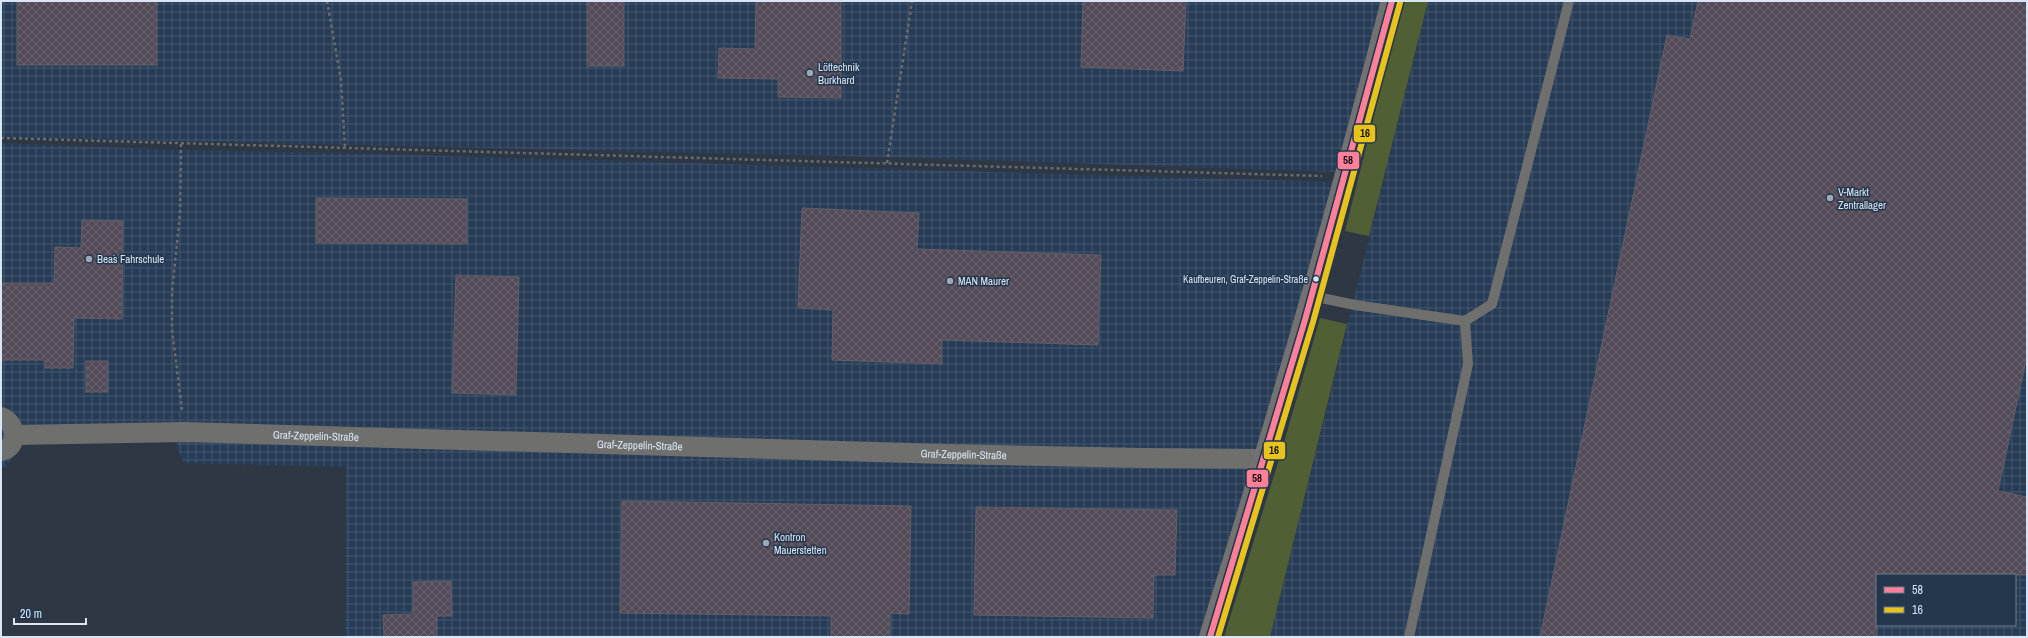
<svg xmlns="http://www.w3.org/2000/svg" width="2028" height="638" viewBox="0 0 2028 638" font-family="'Archivo Narrow',sans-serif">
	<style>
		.industrial { fill: url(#industrial-grid); fill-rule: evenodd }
		.green { fill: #506034 }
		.building { fill: url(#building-cross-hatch); stroke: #616068 }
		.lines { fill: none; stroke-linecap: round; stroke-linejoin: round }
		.path { stroke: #6a6c6e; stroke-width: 2.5; stroke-dasharray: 3 3; stroke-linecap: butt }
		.lane { stroke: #6f6f6e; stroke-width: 10 }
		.street { stroke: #6f6f6e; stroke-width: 20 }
		.secondary { stroke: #717271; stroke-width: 22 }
		.bus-1-casing { stroke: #24374d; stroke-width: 9 }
		.bus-2-casing { stroke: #24374d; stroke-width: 9 }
		.bus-1 { stroke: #ff8098; stroke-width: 6 }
		.bus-2 { stroke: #e8c31b; stroke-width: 6 }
		.poi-dot { fill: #9da8b6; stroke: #24374d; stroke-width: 1.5 }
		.bus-dot { fill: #d9e5f4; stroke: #24374d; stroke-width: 1.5 }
		.labels { text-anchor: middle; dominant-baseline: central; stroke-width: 3; stroke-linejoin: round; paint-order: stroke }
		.bus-label { font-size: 10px; fill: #d9e5f4; stroke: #24374d; text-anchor: end }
		.poi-label { font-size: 11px; fill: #d9e5f4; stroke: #24374d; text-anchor: start }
		.street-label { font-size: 11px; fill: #d9e5f4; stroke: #24374d }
		.line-badge { stroke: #24374d; stroke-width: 1.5 }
		.pale-badge-label { font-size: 11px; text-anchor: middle; font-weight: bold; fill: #111 }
	</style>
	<defs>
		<pattern id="industrial-grid" width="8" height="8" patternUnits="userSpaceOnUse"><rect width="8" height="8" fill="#273c56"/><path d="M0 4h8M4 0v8" fill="none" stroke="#46586f"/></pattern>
		<pattern id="building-cross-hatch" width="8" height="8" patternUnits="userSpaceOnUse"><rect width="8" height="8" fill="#544b58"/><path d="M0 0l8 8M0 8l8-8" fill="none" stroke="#6c6571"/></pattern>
	</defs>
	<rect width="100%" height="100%" fill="#2d3844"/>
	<g class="industrial">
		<polygon points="1,1 1385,1 1341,172 886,157 1,137"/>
		<path d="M1428,1H2027V637H1270ZM1877,575H2015V625H1877Z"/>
		<polygon points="1,143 177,150 342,153 1337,182 1251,473 1198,637 345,637 346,467 183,463 175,439 22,439 7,467 1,467"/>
	</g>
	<g class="green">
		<polygon points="1403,1 1428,1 1369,236 1345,231"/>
		<polygon points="1320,318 1347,324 1270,637 1224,637 1280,456"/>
	</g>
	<g class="building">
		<rect x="17" y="1" width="140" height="64"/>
		<rect x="587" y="1" width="37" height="65"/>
		<polygon points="756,1 841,1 841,98 778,97 778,79 718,78 719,48 755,49"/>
		<polygon points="1083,1 1186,1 1183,71 1081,67"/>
		<polygon points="1698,1 2027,1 2027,356 1998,491 2027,497 2027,575 1877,575 1877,637 1540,637 1667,35 1690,39"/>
		<polygon points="316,198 467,199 467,244 316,243"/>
		<polygon points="802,208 919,213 917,249 1101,255 1098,345 942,340 942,364 832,360 833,310 798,308"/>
		<polygon points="82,220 123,221 122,319 74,318 73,368 45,368 45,360 1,360 1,283 54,283 55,247 81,248"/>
		<polygon points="456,275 519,277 516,395 452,393"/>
		<rect x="86" y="361" width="22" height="31"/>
		<polygon points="622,501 911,506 909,614 890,613 890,637 831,637 831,616 620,613"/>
		<polygon points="976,507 1177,510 1175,575 1154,575 1153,618 974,615"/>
		<polygon points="451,581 452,616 437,616 437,637 384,637 383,615 413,614 413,582"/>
	</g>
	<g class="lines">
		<g class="path">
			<polyline points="327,1 341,80 345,149"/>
			<polyline points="1,138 1322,176"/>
			<polyline points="181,144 180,214 172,292 172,329 182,410"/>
			<polyline points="887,163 912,1"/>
		</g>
		<g class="lane">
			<polyline points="1312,296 1355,305 1465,321 1492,304 1569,1"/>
			<polyline points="1409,637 1468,364 1465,321"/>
		</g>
		<g class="street">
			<path d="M1,417C16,422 20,447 1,451"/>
			<path id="s1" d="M14,435L184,432L946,454L1144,458L1266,459"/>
		</g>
		<path class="secondary" d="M1210,637C1276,426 1337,215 1392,1"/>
		<defs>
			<polyline id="bus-1" points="1210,637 1305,320 1392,1"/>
			<polyline id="bus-2" points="1218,637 1313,322 1400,3"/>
		</defs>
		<use href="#bus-1" class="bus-1-casing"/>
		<use href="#bus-2" class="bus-2-casing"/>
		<use href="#bus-1" class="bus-1"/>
		<use href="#bus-2" class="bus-2"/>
	</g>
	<g class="poi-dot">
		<circle cx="810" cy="73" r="4"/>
		<circle cx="1830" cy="198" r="4"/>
		<circle cx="89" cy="259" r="4"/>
		<circle cx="950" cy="281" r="4"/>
		<circle cx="766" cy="543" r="4"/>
	</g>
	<circle class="bus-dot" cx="1316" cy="279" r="3.5"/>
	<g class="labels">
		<g class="bus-label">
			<text x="1308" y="279">Kaufbeuren, Graf-Zeppelin-Straße</text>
		</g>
		<g class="poi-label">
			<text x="818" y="67">Löttechnik<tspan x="818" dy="13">Burkhard</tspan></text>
			<text x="1838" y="192">V-Markt<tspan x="1838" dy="13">Zentrallager</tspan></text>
			<text x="97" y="259">Bea´s Fahrschule</text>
			<text x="958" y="281">MAN Maurer</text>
			<text x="774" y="537">Kontron<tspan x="774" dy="13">Mauerstetten</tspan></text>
		</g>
		<g class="street-label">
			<text stroke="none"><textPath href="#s1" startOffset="302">Graf-Zeppelin-Straße</textPath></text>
			<text stroke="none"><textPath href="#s1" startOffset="626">Graf-Zeppelin-Straße</textPath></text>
			<text stroke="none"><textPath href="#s1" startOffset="950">Graf-Zeppelin-Straße</textPath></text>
		</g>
	</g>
	<g class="line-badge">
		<rect x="1353" y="124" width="23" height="19" rx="4" fill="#e8c31b"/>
		<rect x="1337" y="151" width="23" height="19" rx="4" fill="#ff8098"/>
		<rect x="1263" y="441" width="23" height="19" rx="4" fill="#e8c31b"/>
		<rect x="1246" y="469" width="23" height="19" rx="4" fill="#ff8098"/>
	</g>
	<g class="pale-badge-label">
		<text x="1365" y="137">16</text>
		<text x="1348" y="164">58</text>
		<text x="1274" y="454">16</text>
		<text x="1257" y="482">58</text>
	</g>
	<rect width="2028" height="638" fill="none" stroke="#d9e5f4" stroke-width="4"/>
	<rect x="1876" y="574" width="140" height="52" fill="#24374d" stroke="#6c7d90"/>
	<rect x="1884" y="587" width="20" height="6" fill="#ff8098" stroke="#6c7d90"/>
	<text x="1912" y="594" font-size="12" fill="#d9e5f4">58</text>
	<rect x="1884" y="607" width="20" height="6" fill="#e8c31b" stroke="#6c7d90"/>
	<text x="1912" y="614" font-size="12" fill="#d9e5f4">16</text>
	<path d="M14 618v6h72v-6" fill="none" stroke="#d9e5f4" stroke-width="2"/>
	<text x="20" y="618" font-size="12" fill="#d9e5f4" stroke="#24374d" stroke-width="3" paint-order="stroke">20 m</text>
</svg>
